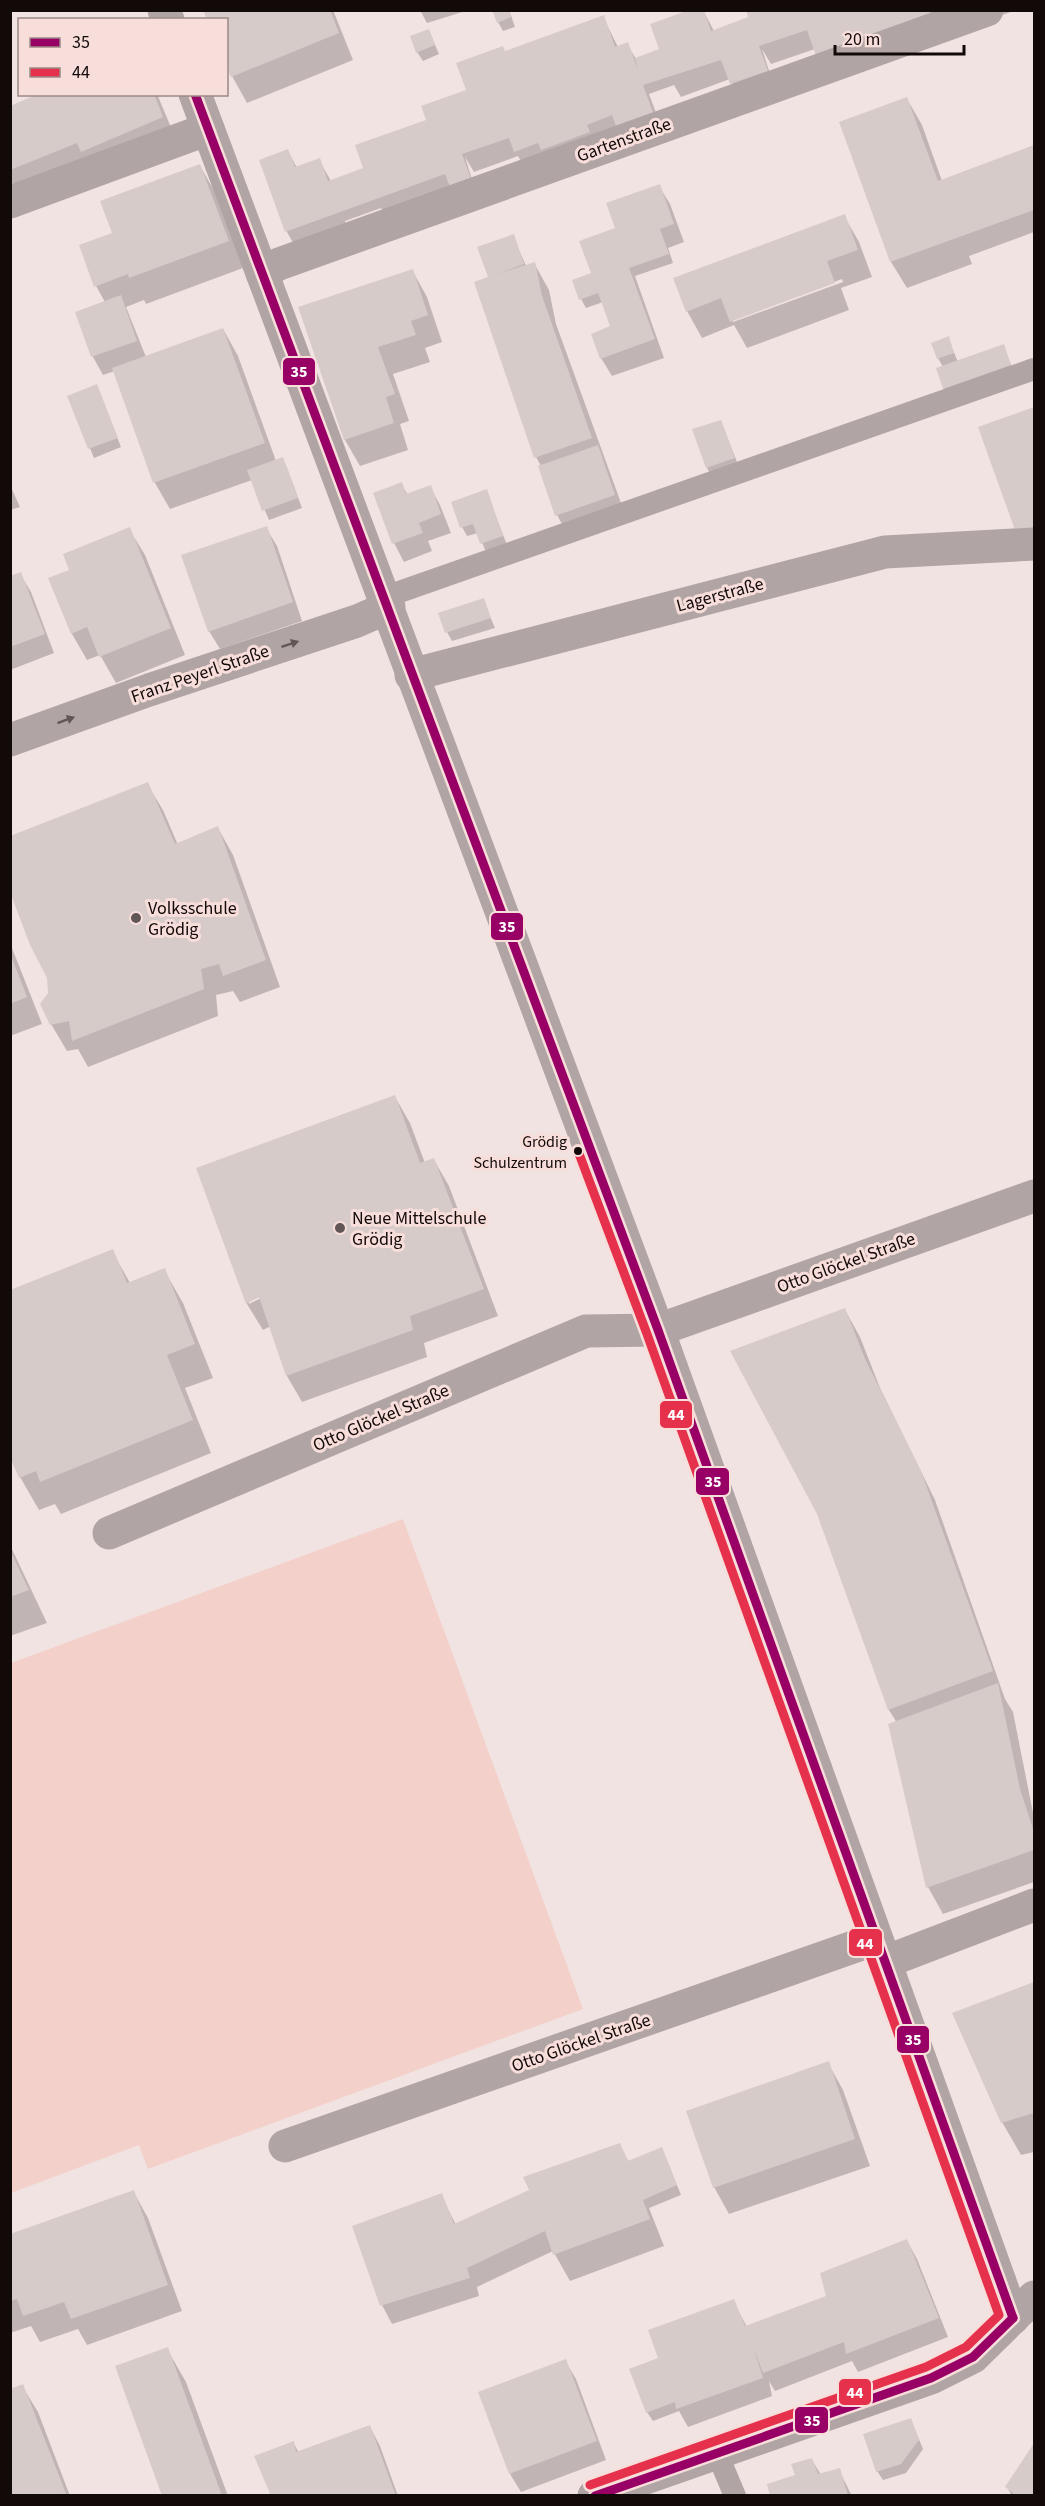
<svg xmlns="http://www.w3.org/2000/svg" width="1045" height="2506" viewBox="0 0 1045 2506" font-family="'Source Sans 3',sans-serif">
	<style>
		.green { fill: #f4d0ca }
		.shadow { fill: #0003; fill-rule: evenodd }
		.building { fill: #d7cbca }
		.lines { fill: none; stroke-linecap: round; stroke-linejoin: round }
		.service { stroke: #b0a5a4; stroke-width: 22 }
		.minor { stroke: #b0a5a4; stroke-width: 33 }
		.bus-1-casing { stroke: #f8deda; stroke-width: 14 }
		.bus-2-casing { stroke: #f8deda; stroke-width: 14 }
		.bus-1 { stroke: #906; stroke-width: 9 }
		.bus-2 { stroke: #e5314c; stroke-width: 9 }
		.oneway { fill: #615856 }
		.poi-dot { fill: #605655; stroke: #f8deda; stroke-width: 2 }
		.bus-dot { fill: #120a09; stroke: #f8deda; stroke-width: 2 }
		.labels { text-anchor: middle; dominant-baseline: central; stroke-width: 6; stroke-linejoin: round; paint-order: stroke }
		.bus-label { font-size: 16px; fill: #120a09; stroke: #f8deda; text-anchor: end }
		.street-label { font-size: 18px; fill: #120a09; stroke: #f8deda }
		.poi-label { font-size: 18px; fill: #120a09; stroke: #f8deda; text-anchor: start }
		.line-badge { stroke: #f8deda; stroke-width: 2 }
		.badge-label { font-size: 16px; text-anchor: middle; font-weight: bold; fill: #fff }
	</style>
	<rect width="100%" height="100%" fill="#f1e3e1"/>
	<polygon class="green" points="403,1519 583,2009 148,2169 139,2145 11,2193 11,1663"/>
	<g class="shadow">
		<polygon points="205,10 333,10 353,60 247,103 232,76 226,20"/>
		<polygon points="420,10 469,10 427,23"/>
		<polygon points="509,10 515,27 503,31 498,22"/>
		<polygon points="703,10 714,31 751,25 748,10 1016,10 943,37 815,49 771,64 762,49 772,80 736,92 730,79 681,97 674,85 649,94 664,134 526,170 518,156 474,172 465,157 475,189 387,217 381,208 345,221 349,232 297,250 287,232 261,161 288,151 297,168 319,160 331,181 365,169 468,90 505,53 603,17 618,47 627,44 636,59 660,50"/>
		<polygon points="429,31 439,54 423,61 417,52"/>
		<polygon points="42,94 157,94 178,144 22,198 10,179 10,108"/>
		<polygon points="907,99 922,125 942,181 1034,147 1034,232 969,256 972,264 907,288 891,262 841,123"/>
		<polygon points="200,166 215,192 243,268 146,304 144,300 126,307 146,357 223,329 238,356 276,461 282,459 287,468 302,508 269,520 252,480 170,509 155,483 115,371 103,375 93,357 77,313 105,302 96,286 114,234"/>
		<polygon points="659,186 670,204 684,242 668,248 673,263 635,276 664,358 612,376 601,358 612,327 603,302 586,308 581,299 594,282 617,229"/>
		<path d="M844,216L859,242L872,277L841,288L849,310L747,348L734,325L702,338L687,311ZM842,279L843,282L733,322V319Z"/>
		<polygon points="513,236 526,266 534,263 549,290 556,324 625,514 567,533 557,515 541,466 536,457 491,278"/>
		<polygon points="412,270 427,297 442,342 425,348 430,362 393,374 409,421 400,424 408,450 360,466 345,440 300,308"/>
		<polygon points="948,338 958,362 1003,346 1015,374 949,397 944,388 943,367 938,358"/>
		<polygon points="96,386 121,447 94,458 69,397"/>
		<polygon points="1034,409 1034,562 1017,533 980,428"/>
		<polygon points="721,421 739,467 712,477 707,468"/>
		<polygon points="401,484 408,495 430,487 440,505 451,533 428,541 432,551 404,562 394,543"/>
		<polygon points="10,485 20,507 10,510"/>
		<polygon points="486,491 507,545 486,552 478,533 467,536 462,527"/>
		<polygon points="266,528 277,546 302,621 220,649 209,631"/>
		<polygon points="129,529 145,555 185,655 116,683 100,655 87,660 72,634 50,579 71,571"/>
		<polygon points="20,574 31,592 54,653 10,670 10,578"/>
		<polygon points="483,600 495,628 452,641 447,632"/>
		<polygon points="147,784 163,810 178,845 218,828 233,855 280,987 240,1002 233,991 216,995 218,1016 88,1067 78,1049 67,1051 51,1024 50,994"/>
		<polygon points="10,943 42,1024 10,1036"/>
		<path d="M395,1097L410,1123L425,1163L434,1160L449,1186L498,1316L424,1343L427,1357L302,1402L287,1376L271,1326L263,1330L247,1304L198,1169ZM265,1293L267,1295L249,1304V1301Z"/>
		<polygon points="112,1251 130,1283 164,1270 183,1303 213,1378 185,1388 211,1453 61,1514 55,1504 39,1510 20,1477"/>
		<polygon points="845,1310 860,1337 880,1388 935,1500 1005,1699 1013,1712 1034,1818 1034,1882 943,1914 928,1887 897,1723 889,1710 819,1513"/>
		<polygon points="10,1545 47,1623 10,1636"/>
		<polygon points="1034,1984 1034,2152 1021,2155 1002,2122 954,2014"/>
		<polygon points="828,2063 843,2090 870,2166 729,2214 714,2187"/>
		<polygon points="619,2145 629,2162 666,2158 681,2195 649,2208 664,2246 570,2281 553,2251 477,2287 479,2296 392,2324 382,2305 441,2195 456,2225 530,2191"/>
		<polygon points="133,2191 148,2218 182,2311 87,2345 78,2329 40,2342 31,2326 10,2333 10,2235"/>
		<polygon points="907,2241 917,2259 948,2337 858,2372 852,2361 775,2391 769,2381 772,2396 688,2427 679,2411 653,2421 647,2412 660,2359 733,2301 747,2327 828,2297"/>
		<polygon points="167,2349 186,2382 228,2496 163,2496"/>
		<polygon points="565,2361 576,2379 606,2460 521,2492 510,2474"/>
		<polygon points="22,2386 38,2412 70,2496 10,2496"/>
		<polygon points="911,2420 923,2449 906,2473 883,2480 877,2471"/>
		<polygon points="370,2427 380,2446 398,2496 272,2496 293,2442 299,2453"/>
		<polygon points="1034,2446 1034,2496 1012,2496 1007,2487"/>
		<polygon points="812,2460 821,2475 839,2470 852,2496 772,2496 796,2476"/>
	</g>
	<g class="building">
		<polygon points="203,10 330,10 339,33 231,77 226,67 226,20 207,20"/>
		<polygon points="492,10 509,10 511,17 497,23"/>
		<polygon points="689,10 704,10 711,31 748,17 746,10 929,10 931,15 816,56 807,30 759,46 768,71 730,84 721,60 643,85 654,115 617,129 612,115 587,125 590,132 541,150 538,143 514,152 509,138 462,154 471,179 450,187 445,174 285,232 259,160 288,149 295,167 320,158 328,181 363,168 355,145 426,120 421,106 466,90 456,63 503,46 505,51 604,15 615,47 628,42 638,70 635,58 659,49 650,24"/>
		<polygon points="429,29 435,45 416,53 410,36"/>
		<polygon points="38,94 154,94 163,117 81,152 77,143 10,170 10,106"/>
		<polygon points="907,97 938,181 1034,145 1034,210 890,262 839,122"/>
		<polygon points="200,164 229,241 129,278 128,274 94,287 79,245 112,233 100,201"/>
		<polygon points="660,184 674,224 660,229 669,254 629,268 655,339 600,359 591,334 610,326 598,293 579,300 572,280 591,273 579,241 615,228 606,203"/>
		<polygon points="845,214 858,250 827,261 835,283 730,322 721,298 686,312 673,278"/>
		<polygon points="514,234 524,264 497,274 535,262 542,296 592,438 534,458 474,282 488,277 477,247"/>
		<polygon points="413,269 428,315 411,321 416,335 378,347 395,394 386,397 394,423 344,440 298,307"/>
		<polygon points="121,295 137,341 91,357 75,312"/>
		<polygon points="223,328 265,443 153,483 112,368"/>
		<polygon points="949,336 954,353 937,359 931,343"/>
		<polygon points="1004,344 1011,365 943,389 936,368"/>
		<polygon points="97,384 118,438 88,449 67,396"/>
		<polygon points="1034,407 1034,527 1016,533 978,427"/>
		<polygon points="721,420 735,458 706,468 692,429"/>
		<polygon points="598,445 615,495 555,516 538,466"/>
		<polygon points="283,457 298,498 262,511 247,470"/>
		<polygon points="402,482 406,494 431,485 441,514 419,523 423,533 392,544 373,493"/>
		<polygon points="487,489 503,536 480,544 473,524 460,528 451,502"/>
		<polygon points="267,526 293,602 208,632 181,555"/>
		<polygon points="130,527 171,628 99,657 87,627 71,634 48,578 69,570 63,554"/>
		<polygon points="21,572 45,634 10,647 10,576"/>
		<polygon points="484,598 491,618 445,633 438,613"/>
		<polygon points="148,782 175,844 218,826 266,960 223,976 219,964 201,969 204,989 72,1041 69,1021 50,1025 40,1004 48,993 47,978 30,945 10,892 10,836"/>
		<polygon points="10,953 27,997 10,1004"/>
		<polygon points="395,1095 420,1163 434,1158 484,1289 410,1316 413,1330 286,1376 259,1297 246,1304 196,1168"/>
		<polygon points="113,1249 127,1283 165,1268 195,1344 167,1355 193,1420 40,1482 36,1471 19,1478 10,1457 10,1290"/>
		<polygon points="845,1308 865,1359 921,1471 993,1671 888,1710 817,1514 730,1351"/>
		<polygon points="10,1550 29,1590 10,1597"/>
		<polygon points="998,1683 1020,1789 1034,1832 1034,1850 926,1888 888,1724"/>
		<polygon points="1034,1982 1034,2113 1001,2123 952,2013"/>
		<polygon points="829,2061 855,2139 713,2188 686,2111"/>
		<polygon points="620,2143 628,2161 662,2147 677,2185 643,2200 650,2219 553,2255 545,2231 467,2268 470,2278 380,2306 352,2226 442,2193 454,2224 529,2190 523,2177"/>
		<polygon points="134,2190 168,2285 71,2319 64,2302 23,2316 17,2299 10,2301 10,2234"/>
		<polygon points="907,2239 939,2318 846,2354 844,2342 763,2373 753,2347 763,2378 676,2409 675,2402 646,2413 629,2369 658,2358 648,2330 734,2299 745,2326 826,2296 820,2273"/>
		<polygon points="168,2347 222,2496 162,2496 115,2366"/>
		<polygon points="566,2359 597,2441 509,2474 478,2392"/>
		<polygon points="23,2384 67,2496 10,2496 10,2389"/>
		<polygon points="911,2418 919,2440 901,2464 876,2472 863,2434"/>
		<polygon points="370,2425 396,2496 271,2496 254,2456 294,2441 296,2452"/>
		<polygon points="1034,2443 1034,2496 1017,2496 1005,2487"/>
		<polygon points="812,2458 818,2474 840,2468 848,2496 770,2496 767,2484 795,2475 791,2464"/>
	</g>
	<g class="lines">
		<g class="service">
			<polyline points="385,597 1034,369"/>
			<polyline points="717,2453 735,2496"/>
		</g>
		<g class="minor">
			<polyline points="164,10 168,20"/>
			<polyline points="195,94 658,1330 1013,2318"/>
			<polyline points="10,202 208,129"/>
			<polyline points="262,273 279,264 987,10"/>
			<polyline points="411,675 885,552 1034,544"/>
			<polyline points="10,740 149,690 357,621 389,607"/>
			<polyline points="109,1533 586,1331 658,1330 1034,1196"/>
			<polyline points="885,1962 1034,1905"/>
			<polyline points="285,2146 876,1939"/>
			<polyline points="594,2496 931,2378 973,2357 1034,2297"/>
		</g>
		<defs>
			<g id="bus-1">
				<polyline points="195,94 658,1330 1013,2318"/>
				<polyline points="595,2496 931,2378 973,2357 1013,2318"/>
			</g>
			<polyline id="bus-2" points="578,1151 647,1334 999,2315 966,2347 926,2367 590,2485"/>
		</defs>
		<use href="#bus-1" class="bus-1-casing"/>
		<use href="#bus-2" class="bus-2-casing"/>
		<use href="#bus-1" class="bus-1"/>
		<use href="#bus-2" class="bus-2"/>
	</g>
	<defs><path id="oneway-solid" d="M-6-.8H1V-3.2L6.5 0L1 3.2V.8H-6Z" transform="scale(1.5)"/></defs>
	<g class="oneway">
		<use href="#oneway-solid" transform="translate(290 644) rotate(-18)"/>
		<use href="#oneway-solid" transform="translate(66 720) rotate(-20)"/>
	</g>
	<g class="poi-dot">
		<circle cx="136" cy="918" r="6"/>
		<circle cx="340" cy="1228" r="6"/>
	</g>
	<circle class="bus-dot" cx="578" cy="1151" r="5"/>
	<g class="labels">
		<g class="bus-label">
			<text x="567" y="1142">Grödig<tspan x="567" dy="21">Schulzentrum</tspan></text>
		</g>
		<g class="street-label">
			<text transform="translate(624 140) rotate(-20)">Gartenstraße</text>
			<text transform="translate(720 595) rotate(-15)">Lagerstraße</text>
			<text transform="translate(200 674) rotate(-19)">Franz Peyerl Straße</text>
			<text transform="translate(846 1263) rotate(-20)">Otto Glöckel Straße</text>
			<text transform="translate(381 1418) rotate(-23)">Otto Glöckel Straße</text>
			<text transform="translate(581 2043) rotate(-19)">Otto Glöckel Straße</text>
		</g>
		<g class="poi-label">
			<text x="148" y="908">Volksschule<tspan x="148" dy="21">Grödig</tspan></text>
			<text x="352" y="1218">Neue Mittelschule<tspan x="352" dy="21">Grödig</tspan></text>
		</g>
	</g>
	<g class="line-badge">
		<rect x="282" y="357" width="34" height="29" rx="6" fill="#906"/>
		<rect x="490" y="912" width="34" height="29" rx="6" fill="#906"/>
		<rect x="659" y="1400" width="34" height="29" rx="6" fill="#e5314c"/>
		<rect x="695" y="1467" width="35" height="29" rx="6" fill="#906"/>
		<rect x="848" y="1928" width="35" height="29" rx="6" fill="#e5314c"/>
		<rect x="896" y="2025" width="34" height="29" rx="6" fill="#906"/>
		<rect x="838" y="2378" width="34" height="28" rx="6" fill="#e5314c"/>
		<rect x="794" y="2406" width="35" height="28" rx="6" fill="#906"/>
	</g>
	<g class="badge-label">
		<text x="299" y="377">35</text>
		<text x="507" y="932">35</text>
		<text x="676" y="1420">44</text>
		<text x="713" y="1487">35</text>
		<text x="865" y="1949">44</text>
		<text x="913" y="2045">35</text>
		<text x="855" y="2398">44</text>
		<text x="812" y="2426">35</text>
	</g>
	<rect width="1045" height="2506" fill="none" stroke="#120a09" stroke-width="24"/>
	<rect x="18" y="18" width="210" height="78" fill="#f8deda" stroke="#9c8986" stroke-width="1.5"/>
	<rect x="30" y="38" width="30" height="9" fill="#990066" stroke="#9c8986" stroke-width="1.5"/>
	<text x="72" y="48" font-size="18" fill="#120a09">35</text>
	<rect x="30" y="68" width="30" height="9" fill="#e5314c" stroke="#9c8986" stroke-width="1.5"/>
	<text x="72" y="78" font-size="18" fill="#120a09">44</text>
	<path d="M835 45v9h129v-9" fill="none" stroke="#120a09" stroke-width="3"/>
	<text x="844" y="45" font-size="18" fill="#120a09" stroke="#f8deda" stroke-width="4.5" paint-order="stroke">20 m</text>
</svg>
